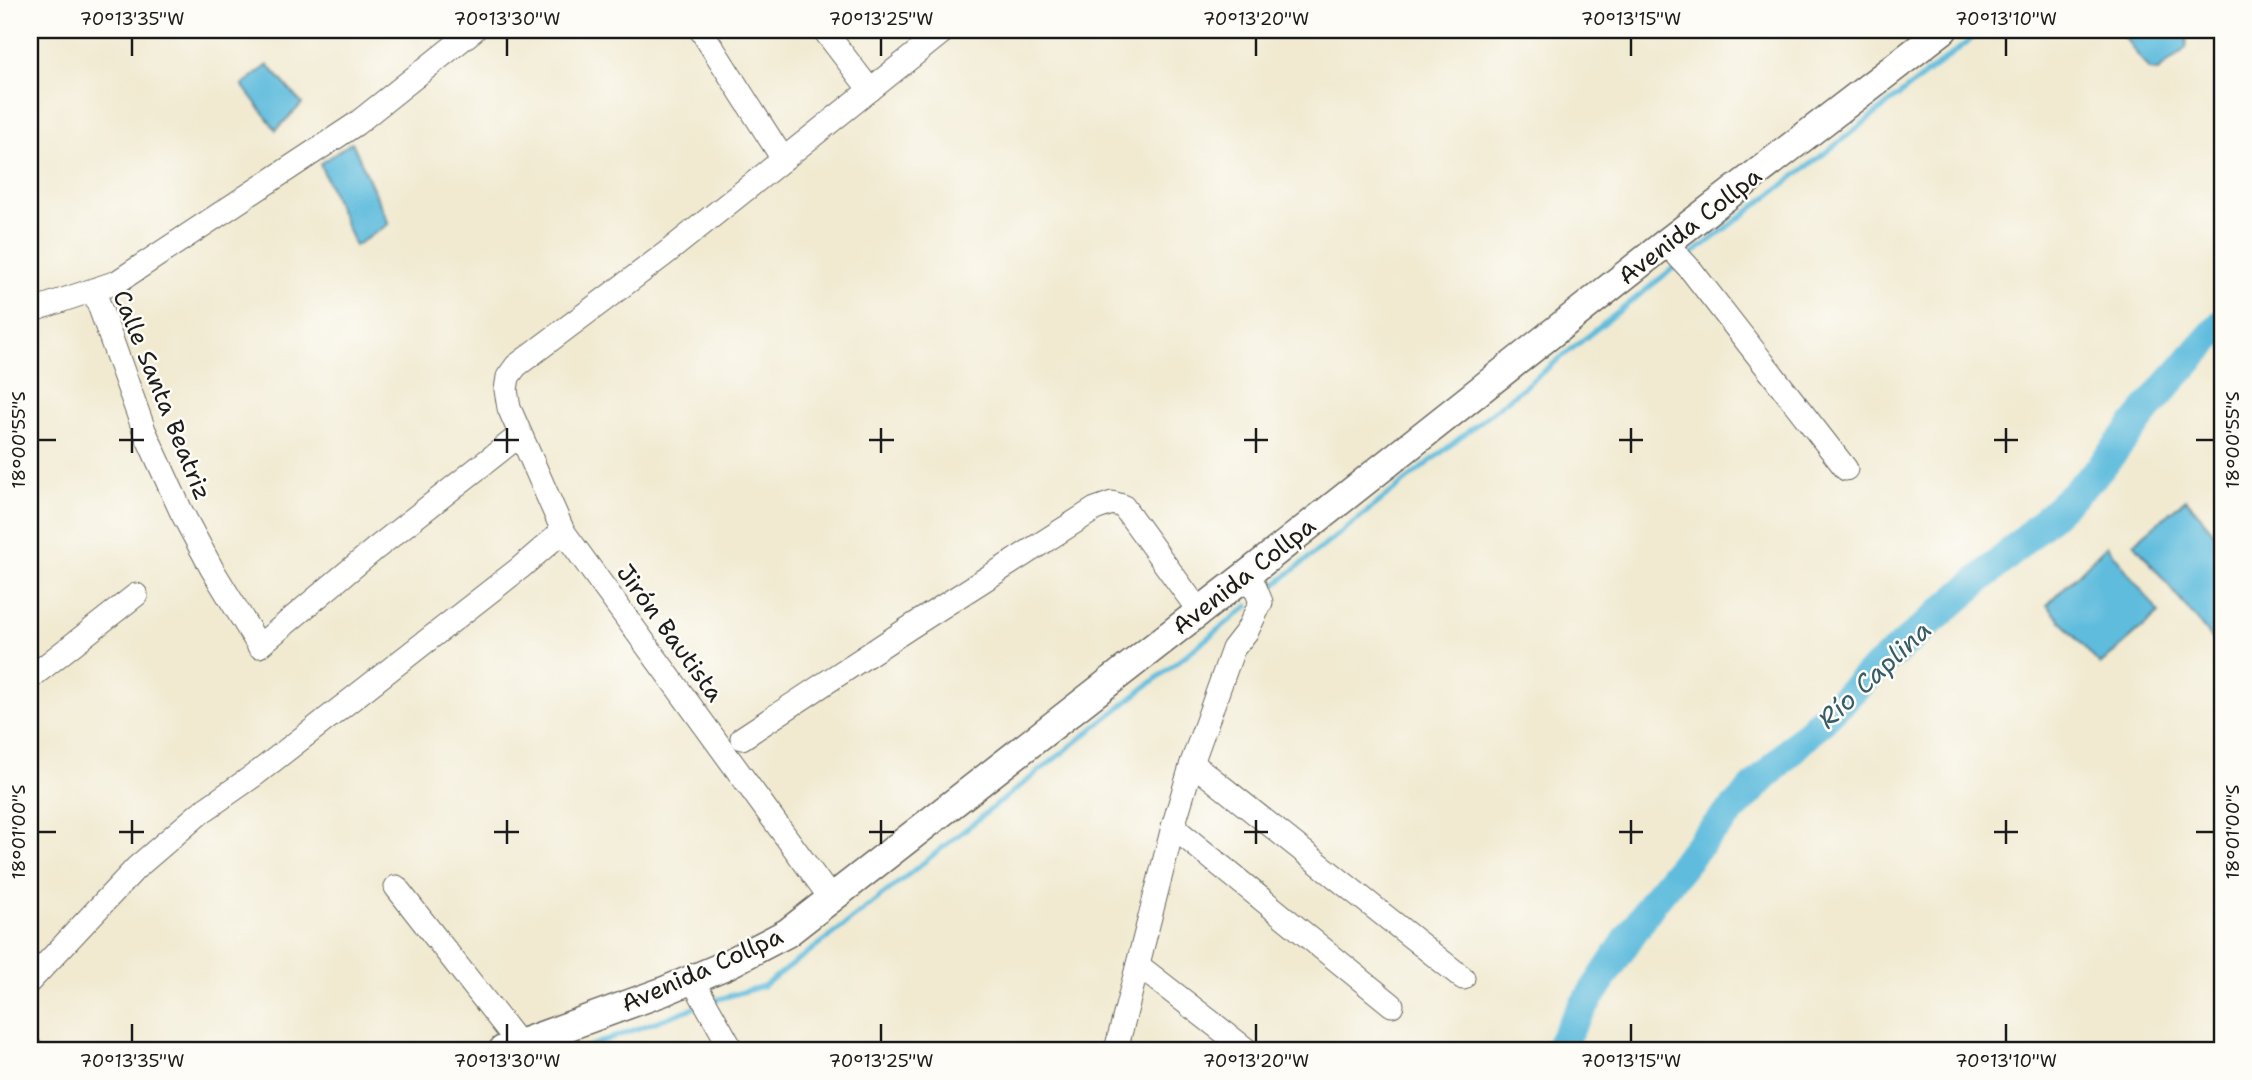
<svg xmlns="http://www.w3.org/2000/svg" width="2252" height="1080" viewBox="0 0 2252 1080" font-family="'Shantell Sans',sans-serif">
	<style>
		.water { fill: #5fbcdd; stroke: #3e6c7c; stroke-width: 2 }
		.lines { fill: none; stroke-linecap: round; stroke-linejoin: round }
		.stream { stroke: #5fbcdd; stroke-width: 5 }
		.river { stroke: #5fbcdd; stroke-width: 30 }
		.minor-casing { stroke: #67645b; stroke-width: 25 }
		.major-casing { stroke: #67645b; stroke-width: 31 }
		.minor { stroke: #fff; stroke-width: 23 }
		.major { stroke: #fff; stroke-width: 28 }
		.ticks { fill: none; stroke: #1c1c1c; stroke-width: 2.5 }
		.labels { text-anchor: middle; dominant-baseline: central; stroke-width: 5; stroke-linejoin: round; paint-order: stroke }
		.street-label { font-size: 24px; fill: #1c1c1c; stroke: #fdfcf7 }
		.water-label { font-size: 26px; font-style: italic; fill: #375c69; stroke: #fdfcf7 }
		.neatline { fill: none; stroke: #1c1c1c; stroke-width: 2.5 }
		.ticks-label { font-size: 18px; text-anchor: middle; fill: #1c1c1c }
	</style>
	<rect width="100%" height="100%" fill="#fdfcf7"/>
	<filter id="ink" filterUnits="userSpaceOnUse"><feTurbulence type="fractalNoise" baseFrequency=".0143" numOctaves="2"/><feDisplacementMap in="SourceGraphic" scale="14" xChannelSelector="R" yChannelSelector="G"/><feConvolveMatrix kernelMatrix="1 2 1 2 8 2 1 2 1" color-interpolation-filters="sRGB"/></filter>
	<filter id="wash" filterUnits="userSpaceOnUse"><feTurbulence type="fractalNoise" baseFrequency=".00686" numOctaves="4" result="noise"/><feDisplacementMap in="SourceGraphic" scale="28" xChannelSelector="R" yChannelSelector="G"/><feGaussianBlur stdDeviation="1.57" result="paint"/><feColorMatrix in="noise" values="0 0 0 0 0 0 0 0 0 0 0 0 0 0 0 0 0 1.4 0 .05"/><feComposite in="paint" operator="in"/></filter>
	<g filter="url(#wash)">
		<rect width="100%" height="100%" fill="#f1ead1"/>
		<g class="water">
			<polygon points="2119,30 2180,30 2187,39 2186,48 2158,71 2149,70"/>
			<polygon points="268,65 302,104 276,130 242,85"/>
			<polygon points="352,142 389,224 355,246 320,164"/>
			<polygon points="2186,499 2222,542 2222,651 2134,543"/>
			<polygon points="2107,545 2159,613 2100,665 2047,605"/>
		</g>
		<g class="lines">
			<g class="stream">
				<polyline points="1688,257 1816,160 1983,30"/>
				<polyline points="1271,588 1676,266"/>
				<polyline points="712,1001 763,986 832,935 1248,606"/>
				<polyline points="579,1050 696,1007"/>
			</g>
			<polyline class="river" points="1558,1050 1573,1022 1654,900 1702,841 1791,750 1866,677 2009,554 2096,473 2168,384 2222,324"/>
		</g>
	</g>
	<g filter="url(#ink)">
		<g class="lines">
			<defs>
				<g id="minor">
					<polyline points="701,30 783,159"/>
					<polyline points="824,30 870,90"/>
					<polyline points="1666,243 1691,270 1846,469"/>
					<polyline points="94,291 144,430 181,511 212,569 259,646 375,549 520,435"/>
					<polyline points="30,311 117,282 356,124 474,30"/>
					<polyline points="30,678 136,595"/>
					<polyline points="742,738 909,628 1095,509 1112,503 1123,506 1199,611"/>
					<polyline points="1192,763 1463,978"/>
					<polyline points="1173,827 1392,1005"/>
					<polyline points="396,887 519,1044"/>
					<polyline points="832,900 563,531 509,408 506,390 508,377 516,366 665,254 945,30"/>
					<polyline points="1139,966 1247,1050"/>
					<polyline points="692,979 732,1050"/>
					<polyline points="30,981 136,868 200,813 256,774 520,568 563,531"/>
					<polyline points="30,1048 32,1050"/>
					<polyline points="1116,1050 1173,827 1192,763 1233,649 1247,631 1261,602 1249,573"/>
				</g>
				<polyline id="major" points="503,1050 662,992 726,965 787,933 1249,573 1666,243 1943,30"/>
			</defs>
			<use href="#minor" class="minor-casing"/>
			<use href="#major" class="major-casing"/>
			<use href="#minor" class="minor"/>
			<use href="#major" class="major"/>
		</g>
	</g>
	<path class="ticks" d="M132,38V56M507,38V56M881,38V56M1256,38V56M1631,38V56M2006,38V56M132,428V453M507,428V453M881,428V453M1256,428V453M1631,428V453M2006,428V453M38,440H56M119,440H144M494,440H519M869,440H894M1244,440H1268M1619,440H1643M1994,440H2018M2196,440H2214M132,820V844M507,820V844M881,820V844M1256,820V844M1631,820V844M2006,820V844M38,832H56M119,832H144M494,832H519M869,832H894M1244,832H1268M1619,832H1643M1994,832H2018M2196,832H2214M132,1024V1042M507,1024V1042M881,1024V1042M1256,1024V1042M1631,1024V1042M2006,1024V1042"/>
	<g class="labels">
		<g class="street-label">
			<text transform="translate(1690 226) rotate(-38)">Avenida Collpa</text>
			<text transform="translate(162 395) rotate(68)">Calle Santa Beatriz</text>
			<text transform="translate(1244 576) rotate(-38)">Avenida Collpa</text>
			<text transform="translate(670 633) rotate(54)">Jirón Bautista</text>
			<text transform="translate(702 970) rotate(-24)">Avenida Collpa</text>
		</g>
		<g class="water-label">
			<text transform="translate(1874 674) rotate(-43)">Río Caplina</text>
		</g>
	</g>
	<rect width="2252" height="1080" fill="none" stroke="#fdfcf7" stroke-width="77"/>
	<rect x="38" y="38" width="2176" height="1004" class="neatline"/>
	<g class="ticks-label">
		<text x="132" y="25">70°13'35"W</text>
		<text x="507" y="25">70°13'30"W</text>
		<text x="881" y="25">70°13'25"W</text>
		<text x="1256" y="25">70°13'20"W</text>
		<text x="1631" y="25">70°13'15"W</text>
		<text x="2006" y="25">70°13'10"W</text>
		<text transform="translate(19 440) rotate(-90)" y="6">18°00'55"S</text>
		<text transform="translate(2233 440) rotate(-90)" y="6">18°00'55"S</text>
		<text transform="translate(19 832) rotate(-90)" y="6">18°01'00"S</text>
		<text transform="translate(2233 832) rotate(-90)" y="6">18°01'00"S</text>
		<text x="132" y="1067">70°13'35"W</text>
		<text x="507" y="1067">70°13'30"W</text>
		<text x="881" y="1067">70°13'25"W</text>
		<text x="1256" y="1067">70°13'20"W</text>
		<text x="1631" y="1067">70°13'15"W</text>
		<text x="2006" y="1067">70°13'10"W</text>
	</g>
</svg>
